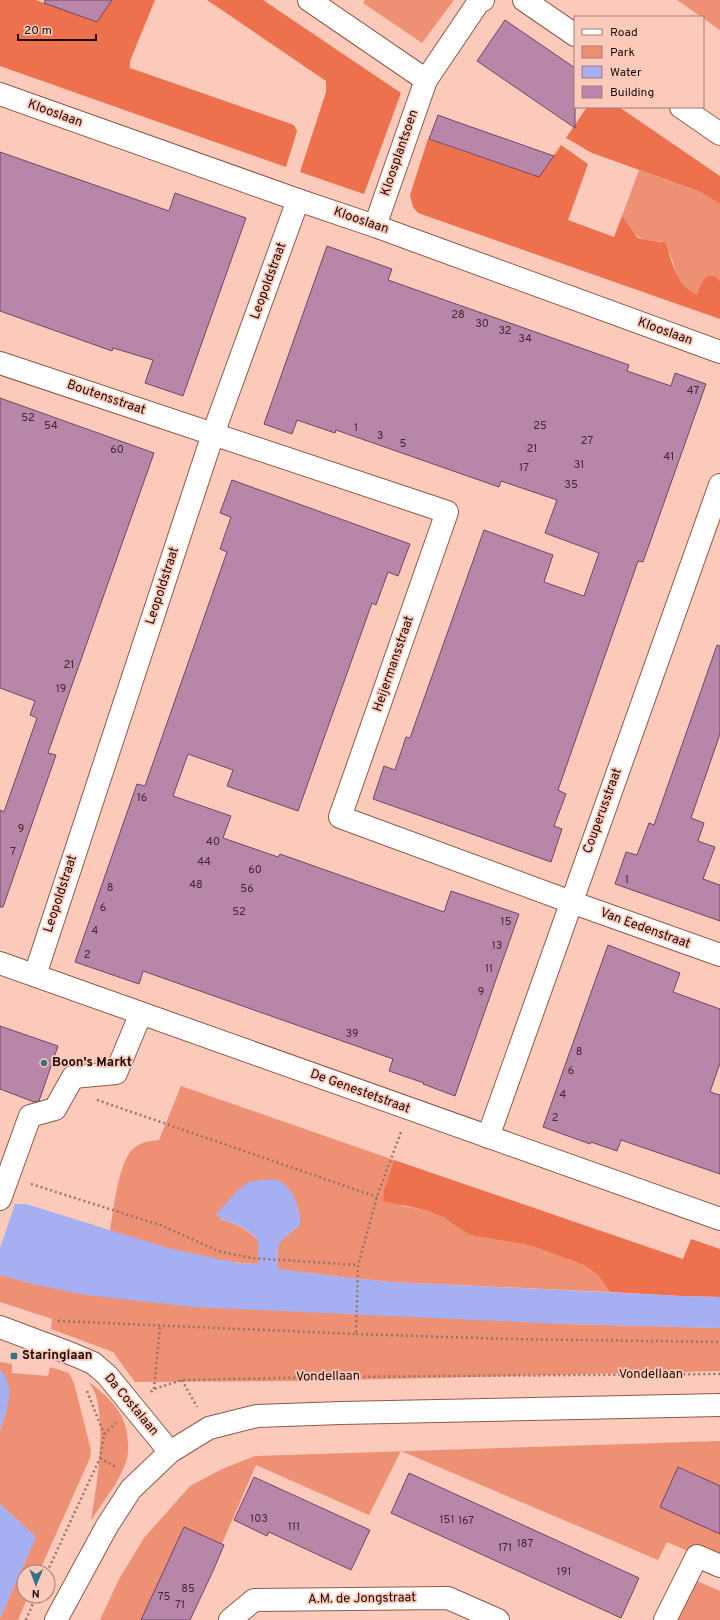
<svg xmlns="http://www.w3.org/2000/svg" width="720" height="1620" viewBox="0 0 720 1620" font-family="Overpass,sans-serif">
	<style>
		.green { fill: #ee9074 }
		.forest { fill: #ec714c }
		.water { fill: #a5aff2 }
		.building { fill: #b786a9; stroke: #714565 }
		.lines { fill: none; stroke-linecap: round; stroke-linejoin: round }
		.street-casing { stroke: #8e5948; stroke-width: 24 }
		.secondary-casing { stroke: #8e5948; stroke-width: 24 }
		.path { stroke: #977368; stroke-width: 2.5; stroke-dasharray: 2 3; stroke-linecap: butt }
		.street { stroke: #fff; stroke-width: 22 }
		.secondary { stroke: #fff; stroke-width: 22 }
		.poi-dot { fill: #317485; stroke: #fccabb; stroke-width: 1.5 }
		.labels { text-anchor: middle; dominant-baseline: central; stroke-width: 3.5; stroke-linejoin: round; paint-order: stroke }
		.number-label { font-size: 11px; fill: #44282d }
		.street-label { font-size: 13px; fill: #1d0904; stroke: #fccabb }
		.poi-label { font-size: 13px; font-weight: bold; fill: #1d0904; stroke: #fccabb; text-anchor: start }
	</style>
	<rect width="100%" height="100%" fill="#fccabb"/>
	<g class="green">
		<polygon points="365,0 454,0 422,43 363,3"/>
		<polygon points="677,0 720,0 720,30"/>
		<path d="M639,170L700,192L720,204V299C712,298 703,298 695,295C676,287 677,273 671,257C669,252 665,246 662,241C637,242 636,235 622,216Z"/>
		<path d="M181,1086L394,1160L384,1189L402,1206L425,1210L445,1218L457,1227L470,1235L532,1246L584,1265L598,1275L610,1292L392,1282L341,1277L277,1269L278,1244L281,1240L300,1225C301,1208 294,1197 284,1184L220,1219C234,1223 247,1229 258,1240V1264C208,1262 157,1246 110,1231C113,1212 119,1160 133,1149C141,1142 149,1141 159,1140Z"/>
		<polygon points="0,1275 37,1285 564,1324 720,1328 720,1371 303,1381 135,1382 113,1352 51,1329 52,1319 0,1302"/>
		<polygon points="0,1362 12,1364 12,1373 48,1376 50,1367 69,1373 74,1383 91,1450 90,1458 39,1572 24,1572 24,1596 28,1596 18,1620 0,1620 0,1618 36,1537 0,1504 0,1431 7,1409 2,1372 0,1370"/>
		<path d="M89,1382C111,1399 128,1415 128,1444C128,1450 128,1457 126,1462C119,1483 102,1502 91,1521C97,1483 106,1432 96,1396C95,1391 91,1386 89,1382Z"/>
		<polygon points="720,1441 720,1565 667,1542 658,1560 401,1451 369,1515 256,1465 189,1620 100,1620 119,1579 144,1538 190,1486 222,1469 255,1456"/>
		<polygon points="690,1578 720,1591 720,1620 672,1620"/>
	</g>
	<g class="forest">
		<polygon points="0,0 36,0 97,22 112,0 155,0 130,61 130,68 294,125 297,131 286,167 0,66"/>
		<polygon points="207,0 263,0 401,93 364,194 300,172 326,92 326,81"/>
		<polygon points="587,107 619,107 720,176 720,204 700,192 687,187 592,153 566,138"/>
		<path d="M428,139L539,177L561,145L588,164L568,220L614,237L622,216L638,238L652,241L665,242C673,263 675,285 697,295C701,284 705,267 720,281V319L418,213L413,207L410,195Z"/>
		<polygon points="394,1160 683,1259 691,1239 720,1249 720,1297 681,1296 610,1292 598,1275 584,1265 532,1246 470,1235 457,1227 445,1218 425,1210 383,1201 384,1189"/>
	</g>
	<g class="water">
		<path d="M261,1180C266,1180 272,1179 277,1180C293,1185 301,1210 300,1225C279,1242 276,1240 278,1269L341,1277L392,1282L681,1296L720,1297V1328L564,1324L193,1307L86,1295L37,1285L0,1275V1248L15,1204H26L168,1248L238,1263L258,1264V1240C251,1232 243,1227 233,1223C226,1220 221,1220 216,1214L238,1190L249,1182Z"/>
		<path d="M0,1370C17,1386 6,1412 0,1431Z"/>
		<polygon points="0,1504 36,1537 0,1618"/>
	</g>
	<g class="building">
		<polygon points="45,0 112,0 97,22 44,3"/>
		<polygon points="505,20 575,68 575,128 477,61"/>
		<polygon points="438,115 457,122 554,156 539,177 467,152 429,139"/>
		<polygon points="0,152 169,211 175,193 246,218 183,396 145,383 153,360 113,348 112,351 0,311"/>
		<polygon points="327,246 392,269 388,280 629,365 627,371 671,386 675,373 706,384 643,562 638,561 558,790 566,794 554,826 562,829 551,862 373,799 384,766 395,770 406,737 410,738 484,530 553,555 544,582 584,596 599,553 545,533 557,500 501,481 499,487 336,430 335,433 297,420 292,434 264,424"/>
		<polygon points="0,398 154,453 48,753 56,755 3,907 0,907 0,810 4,812 37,718 30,715 35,701 0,688"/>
		<polygon points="232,480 410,544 398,576 388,572 376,605 372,603 298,811 227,786 233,770 188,754 173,796 231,816 223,838 278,857 280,854 444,912 451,891 519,914 455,1096 423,1084 424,1083 389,1071 393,1059 362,1048 143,971 139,984 75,962 137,784 145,786 227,552 220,549 231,517 220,513"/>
		<polygon points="717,645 720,646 720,734 691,818 704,823 698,841 715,847 703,879 720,885 720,921 615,884 626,852 637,855 649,823 654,825"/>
		<polygon points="608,945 680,973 673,992 720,1009 720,1063 710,1092 720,1095 720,1174 621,1140 617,1151 591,1142 590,1144 543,1127"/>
		<polygon points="0,1026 58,1046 39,1101 34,1102 0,1089"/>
		<polygon points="678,1467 720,1486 720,1534 660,1507"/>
		<polygon points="409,1473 639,1578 621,1618 391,1513"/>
		<polygon points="254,1477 370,1530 351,1570 269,1532 267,1536 234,1520"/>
		<polygon points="184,1527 224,1545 213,1571 190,1620 141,1620"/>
	</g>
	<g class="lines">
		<defs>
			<g id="street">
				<polyline points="309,0 426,80"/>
				<polyline points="524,0 575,35"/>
				<polyline points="0,94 298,200 375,226 720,352"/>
				<polyline points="681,107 720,134"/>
				<polyline points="375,226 426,80 478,3 483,0"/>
				<polyline points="0,363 447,512 340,817 571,902 720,955"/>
				<polyline points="0,963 720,1219"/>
				<polyline points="35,975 213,434 298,200"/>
				<polyline points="488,1137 720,485"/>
				<polyline points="0,1199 30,1116 55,1109 73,1077 116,1073 141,1013"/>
				<polyline points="0,1327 72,1354 93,1363 107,1375 170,1452"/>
				<polyline points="230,1620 254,1600 448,1598 498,1620"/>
				<polyline points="665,1620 697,1556 720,1566"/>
			</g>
			<polyline id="secondary" points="56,1620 107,1526 131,1489 170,1452 209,1428 257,1416 341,1413 720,1405"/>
		</defs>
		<use href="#street" class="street-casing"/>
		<use href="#secondary" class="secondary-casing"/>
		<g class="path">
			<polyline points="97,1100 377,1197"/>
			<polyline points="31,1184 163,1226 218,1251 251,1258 358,1265"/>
			<polyline points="58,1321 356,1334 358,1265 377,1197 401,1132"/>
			<polyline points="356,1334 508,1339 720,1342"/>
			<polyline points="182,1380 197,1407"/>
			<polyline points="154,1389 160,1326"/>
			<polyline points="87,1391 104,1434"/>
			<polyline points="151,1392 154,1389 182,1380 328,1377 720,1374"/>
			<polyline points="100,1458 117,1468"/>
			<polyline points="47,1572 100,1458 104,1434 116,1423"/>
			<polyline points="26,1620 36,1596"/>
		</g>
		<use href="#street" class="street"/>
		<use href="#secondary" class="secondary"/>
	</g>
	<g class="poi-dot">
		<circle cx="44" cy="1063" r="4"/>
		<rect x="10" y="1352" width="8" height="8" rx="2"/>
	</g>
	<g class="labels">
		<g class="number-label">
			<text x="458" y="315">28</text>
			<text x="482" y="324">30</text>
			<text x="505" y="331">32</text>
			<text x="525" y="339">34</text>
			<text x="693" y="391">47</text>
			<text x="28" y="418">52</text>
			<text x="51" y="426">54</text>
			<text x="540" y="426">25</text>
			<text x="356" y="428">1</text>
			<text x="380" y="436">3</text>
			<text x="587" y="441">27</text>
			<text x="403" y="444">5</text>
			<text x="532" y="449">21</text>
			<text x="117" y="450">60</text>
			<text x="669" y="457">41</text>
			<text x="579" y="465">31</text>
			<text x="524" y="468">17</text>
			<text x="571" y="485">35</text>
			<text x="69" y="665">21</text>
			<text x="61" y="689">19</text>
			<text x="142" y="798">16</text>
			<text x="21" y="829">9</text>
			<text x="213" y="842">40</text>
			<text x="13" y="852">7</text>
			<text x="204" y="862">44</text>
			<text x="255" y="870">60</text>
			<text x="627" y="880">1</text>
			<text x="196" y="885">48</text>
			<text x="110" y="888">8</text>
			<text x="247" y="889">56</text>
			<text x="103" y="908">6</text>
			<text x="239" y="912">52</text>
			<text x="506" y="922">15</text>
			<text x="95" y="931">4</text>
			<text x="497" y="946">13</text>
			<text x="87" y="955">2</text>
			<text x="489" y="969">11</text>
			<text x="481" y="992">9</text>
			<text x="352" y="1034">39</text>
			<text x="579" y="1052">8</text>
			<text x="571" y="1071">6</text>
			<text x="563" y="1095">4</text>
			<text x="555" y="1118">2</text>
			<text x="259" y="1519">103</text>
			<text x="447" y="1520">151</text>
			<text x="466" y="1521">167</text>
			<text x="294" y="1527">111</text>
			<text x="525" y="1544">187</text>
			<text x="505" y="1548">171</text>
			<text x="564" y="1572">191</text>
			<text x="188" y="1589">85</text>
			<text x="164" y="1597">75</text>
			<text x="180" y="1605">71</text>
		</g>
		<g class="street-label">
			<text transform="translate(55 114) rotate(20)">Klooslaan</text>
			<text transform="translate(400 153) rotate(-71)">Kloosplantsoen</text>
			<text transform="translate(361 221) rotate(19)">Klooslaan</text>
			<text transform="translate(269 281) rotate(-70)">Leopoldstraat</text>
			<text transform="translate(665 332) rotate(20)">Klooslaan</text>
			<text transform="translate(106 398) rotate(19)">Boutensstraat</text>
			<text transform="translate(163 586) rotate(-72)">Leopoldstraat</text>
			<text transform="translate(394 664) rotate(-71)">Heijermansstraat</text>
			<text transform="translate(603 811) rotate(-70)">Couperusstraat</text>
			<text transform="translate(61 894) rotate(-72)">Leopoldstraat</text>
			<text transform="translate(645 929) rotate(20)">Van Eedenstraat</text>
			<text transform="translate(360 1092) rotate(20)">De Genestetstraat</text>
			<text x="651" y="1375">Vondellaan</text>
			<text transform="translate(328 1377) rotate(-1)">Vondellaan</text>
			<text transform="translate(131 1405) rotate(50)">Da Costalaan</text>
			<text transform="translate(362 1599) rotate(-1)">A.M. de Jongstraat</text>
		</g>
		<g class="poi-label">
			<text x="52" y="1063">Boon's Markt</text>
			<text x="22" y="1356">Staringlaan</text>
		</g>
	</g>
	<rect x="574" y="16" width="130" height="92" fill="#fccabb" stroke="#a37d72"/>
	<rect x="582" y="29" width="20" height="6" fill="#ffffff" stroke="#a37d72"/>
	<text x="610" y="36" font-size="12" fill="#1d0904">Road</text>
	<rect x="582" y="46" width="20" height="12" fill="#ee9074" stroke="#a37d72"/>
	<text x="610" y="56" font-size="12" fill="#1d0904">Park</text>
	<rect x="582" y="66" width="20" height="12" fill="#a5aff2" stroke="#a37d72"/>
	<text x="610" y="76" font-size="12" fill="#1d0904">Water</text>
	<rect x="582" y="86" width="20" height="12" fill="#b786a9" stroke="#a37d72"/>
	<text x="610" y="96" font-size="12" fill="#1d0904">Building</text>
	<g transform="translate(36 1584) rotate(181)"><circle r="19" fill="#fccabb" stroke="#a37d72"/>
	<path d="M0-3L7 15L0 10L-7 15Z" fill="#317485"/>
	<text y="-6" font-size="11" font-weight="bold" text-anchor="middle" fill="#1d0904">N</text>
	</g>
	<path d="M18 34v6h78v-6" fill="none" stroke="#1d0904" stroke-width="2"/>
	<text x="24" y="34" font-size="12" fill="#1d0904" stroke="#fccabb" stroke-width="3" paint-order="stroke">20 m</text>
</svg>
